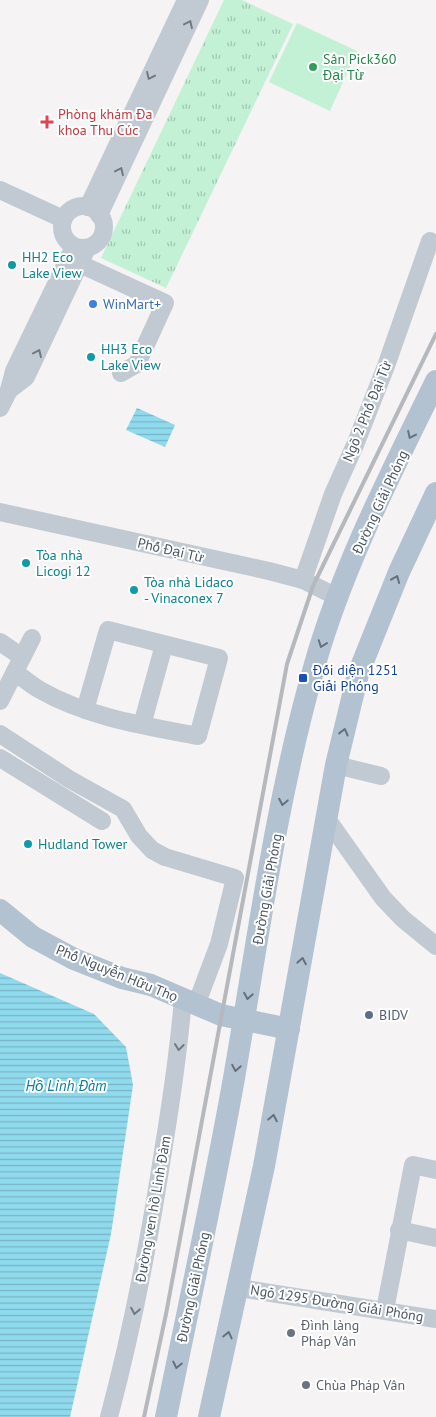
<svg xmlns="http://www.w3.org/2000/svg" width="436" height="1417" viewBox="0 0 436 1417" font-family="'PT Sans',sans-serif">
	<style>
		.grass { fill: url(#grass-tufts) }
		.pitch { fill: #c3f1d5 }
		.water { fill: url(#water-rules) }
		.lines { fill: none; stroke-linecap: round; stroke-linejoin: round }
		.minor { stroke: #c1cad2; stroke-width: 18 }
		.major { stroke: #b3c2d1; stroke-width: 22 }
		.rail { stroke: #b5b8bd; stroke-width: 4 }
		.oneway { stroke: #6e7983 }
		.oneway2 { stroke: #64717d }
		.leisure-dot { fill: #2e9e5b; stroke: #fff; stroke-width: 2 }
		.health-dot { fill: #e0444e; stroke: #fff; stroke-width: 2 }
		.culture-dot { fill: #0f9aa8; stroke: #fff; stroke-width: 2 }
		.shop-dot { fill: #3f7fe0; stroke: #fff; stroke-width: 2 }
		.transit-dot { fill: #1a4fb4; stroke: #fff; stroke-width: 2 }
		.service-dot { fill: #5c6f8a; stroke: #fff; stroke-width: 2 }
		.worship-dot { fill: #6b7280; stroke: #fff; stroke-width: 2 }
		.labels { text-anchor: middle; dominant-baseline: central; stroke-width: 4; stroke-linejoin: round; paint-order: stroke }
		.leisure-label { font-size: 14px; fill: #27864d; stroke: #fff; text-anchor: start }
		.health-label { font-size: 14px; fill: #be3a42; stroke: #fff; text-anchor: start }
		.culture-label { font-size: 14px; fill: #0d838f; stroke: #fff; text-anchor: start }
		.shop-label { font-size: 14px; fill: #366cbe; stroke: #fff; text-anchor: start }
		.street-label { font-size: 14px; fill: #4a5661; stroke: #fff }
		.transit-label { font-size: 14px; fill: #164399; stroke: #fff; text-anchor: start }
		.service-label { font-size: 14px; fill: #4e5e75; stroke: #fff; text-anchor: start }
		.worship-label { font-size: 14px; fill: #5b616d; stroke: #fff; text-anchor: start }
		.water-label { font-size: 15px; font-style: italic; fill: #0c7c9b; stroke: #fff }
	</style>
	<defs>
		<pattern id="grass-tufts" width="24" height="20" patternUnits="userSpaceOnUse" patternTransform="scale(1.25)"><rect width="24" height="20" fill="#c3f1d5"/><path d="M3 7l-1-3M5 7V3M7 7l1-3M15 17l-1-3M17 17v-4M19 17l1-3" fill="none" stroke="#a0c6b0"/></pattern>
		<pattern id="water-rules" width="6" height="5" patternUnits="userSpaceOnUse" patternTransform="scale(1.25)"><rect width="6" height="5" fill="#90daee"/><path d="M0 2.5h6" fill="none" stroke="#78b4c4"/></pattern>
	</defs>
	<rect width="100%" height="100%" fill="#f5f3f3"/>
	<polygon class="grass" points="224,0 242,0 293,24 166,288 101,258"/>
	<polygon class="pitch" points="297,23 357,51 330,111 269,82"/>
	<g class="water">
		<polygon points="137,408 175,425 165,447 126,430"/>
		<polygon points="0,973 94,1014 126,1047 133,1085 111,1234 70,1417 0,1417"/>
	</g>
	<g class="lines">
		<g class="minor">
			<polyline points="0,190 63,219"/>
			<circle cx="83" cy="227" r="21"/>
			<polyline points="88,207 186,0"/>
			<polyline points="99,215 200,0"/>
			<polyline points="80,264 165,303 137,364 121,373"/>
			<polyline points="9,390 26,377 87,248"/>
			<polyline points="0,408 9,390 14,371 74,247"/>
			<polyline points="0,512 269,571 303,580 339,598"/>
			<polyline points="303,580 333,494 355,445 386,366 430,241"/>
			<polyline points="0,642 22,657"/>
			<path d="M15,672C23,678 31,685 40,690C87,717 145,726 198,736L219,658L108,630L85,710"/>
			<polyline points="0,701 32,638"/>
			<polyline points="142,725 164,645"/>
			<polyline points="0,734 69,779 123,809 139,836 152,850 165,857 235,878 219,944 201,992 198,998 191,1002"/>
			<polyline points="0,758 102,821"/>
			<polyline points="336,765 381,776"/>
			<polyline points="327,819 383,898 403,919 436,946"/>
			<polyline points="399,1230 436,1238"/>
			<polyline points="239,1288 436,1319"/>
			<polyline points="385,1310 413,1165 436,1170"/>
			<path d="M109,1417C133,1327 150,1237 164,1145C172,1096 179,1048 183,998"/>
		</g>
		<g class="major">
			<polyline points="0,910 33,937 74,959 122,978 151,985 221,1015 289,1029"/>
			<path d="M166,1417C189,1304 214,1191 234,1078C258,940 276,799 315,664C343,566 391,473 436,381"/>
			<polyline points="209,1417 264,1166 336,765 358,674 399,572 436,493"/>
		</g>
		<polyline class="rail" points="144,1417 166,1314 287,664 313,586 436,334"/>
	</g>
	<defs><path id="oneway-chevron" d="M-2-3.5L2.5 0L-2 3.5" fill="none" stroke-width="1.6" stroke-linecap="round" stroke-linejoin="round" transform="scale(1.25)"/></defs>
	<g class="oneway">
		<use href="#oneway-chevron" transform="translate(189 24) rotate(-65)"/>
		<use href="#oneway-chevron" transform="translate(150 76) rotate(115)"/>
		<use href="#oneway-chevron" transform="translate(120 171) rotate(-65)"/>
		<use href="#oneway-chevron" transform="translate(38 353) rotate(-65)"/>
		<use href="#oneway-chevron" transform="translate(179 1047) rotate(97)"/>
		<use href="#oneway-chevron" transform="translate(135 1311) rotate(101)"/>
	</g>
	<g class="oneway2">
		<use href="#oneway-chevron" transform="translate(411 435) rotate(115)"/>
		<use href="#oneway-chevron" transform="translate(396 579) rotate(-68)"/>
		<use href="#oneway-chevron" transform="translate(322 644) rotate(110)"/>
		<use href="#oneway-chevron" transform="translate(344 732) rotate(-76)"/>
		<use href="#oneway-chevron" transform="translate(283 802) rotate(101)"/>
		<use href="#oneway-chevron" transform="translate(302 961) rotate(-80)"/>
		<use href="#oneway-chevron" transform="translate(248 996) rotate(100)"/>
		<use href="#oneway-chevron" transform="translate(236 1068) rotate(100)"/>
		<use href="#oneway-chevron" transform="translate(273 1118) rotate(-79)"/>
		<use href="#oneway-chevron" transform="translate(228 1335) rotate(-77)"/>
		<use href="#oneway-chevron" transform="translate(177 1365) rotate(102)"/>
	</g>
	<circle class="leisure-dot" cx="313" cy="67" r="5"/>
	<path class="health-dot" d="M44.5 114.5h5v5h5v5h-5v5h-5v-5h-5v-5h5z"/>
	<g class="culture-dot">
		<circle cx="12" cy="265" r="5"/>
		<circle cx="91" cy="357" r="5"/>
		<circle cx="26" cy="563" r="5"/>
		<circle cx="134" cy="590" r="5"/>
		<circle cx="28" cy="844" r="5"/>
	</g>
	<circle class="shop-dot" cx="93" cy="304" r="5"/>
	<rect class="transit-dot" x="298" y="673" width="10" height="10" rx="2.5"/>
	<circle class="service-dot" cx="369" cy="1015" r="5"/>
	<g class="worship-dot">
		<circle cx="291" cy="1333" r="5"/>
		<circle cx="306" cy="1385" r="5"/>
	</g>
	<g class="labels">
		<g class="leisure-label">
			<text x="323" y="59">Sân Pick360<tspan x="323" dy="16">Đại Từ</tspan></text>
		</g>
		<g class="health-label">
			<text x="58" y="114">Phòng khám Đa<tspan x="58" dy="16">khoa Thu Cúc</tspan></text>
		</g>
		<g class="culture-label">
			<text x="22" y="257">HH2 Eco<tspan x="22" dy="16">Lake View</tspan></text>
			<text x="101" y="349">HH3 Eco<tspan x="101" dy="16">Lake View</tspan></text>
			<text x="36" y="555">Tòa nhà<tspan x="36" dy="16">Licogi 12</tspan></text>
			<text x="144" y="582">Tòa nhà Lidaco<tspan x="144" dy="16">- Vinaconex 7</tspan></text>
			<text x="38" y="844">Hudland Tower</text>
		</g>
		<g class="shop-label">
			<text x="103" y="304">WinMart+</text>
		</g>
		<g class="street-label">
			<text transform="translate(367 411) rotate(-68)">Ngõ 2 Phố Đại Từ</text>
			<text transform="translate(380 502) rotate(-65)">Đường Giải Phóng</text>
			<text transform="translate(171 550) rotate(13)">Phố Đại Từ</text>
			<text transform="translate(267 889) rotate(-80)">Đường Giải Phóng</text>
			<text transform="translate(117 973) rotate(22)">Phố Nguyễn Hữu Thọ</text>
			<text transform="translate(153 1209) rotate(-80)">Đường ven hồ Linh Đàm</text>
			<text transform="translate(193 1287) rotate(-78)">Đường Giải Phóng</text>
			<text transform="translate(337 1303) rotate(9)">Ngõ 1295 Đường Giải Phóng</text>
		</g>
		<g class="transit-label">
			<text x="313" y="670">Đối diện 1251<tspan x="313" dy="16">Giải Phóng</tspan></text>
		</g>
		<g class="service-label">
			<text x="379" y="1015">BIDV</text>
		</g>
		<g class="worship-label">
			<text x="301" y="1325">Đình làng<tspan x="301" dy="16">Pháp Vân</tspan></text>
			<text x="316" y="1385">Chùa Pháp Vân</text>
		</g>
		<g class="water-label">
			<text x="66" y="1085">Hồ Linh Đàm</text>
		</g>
	</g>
</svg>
